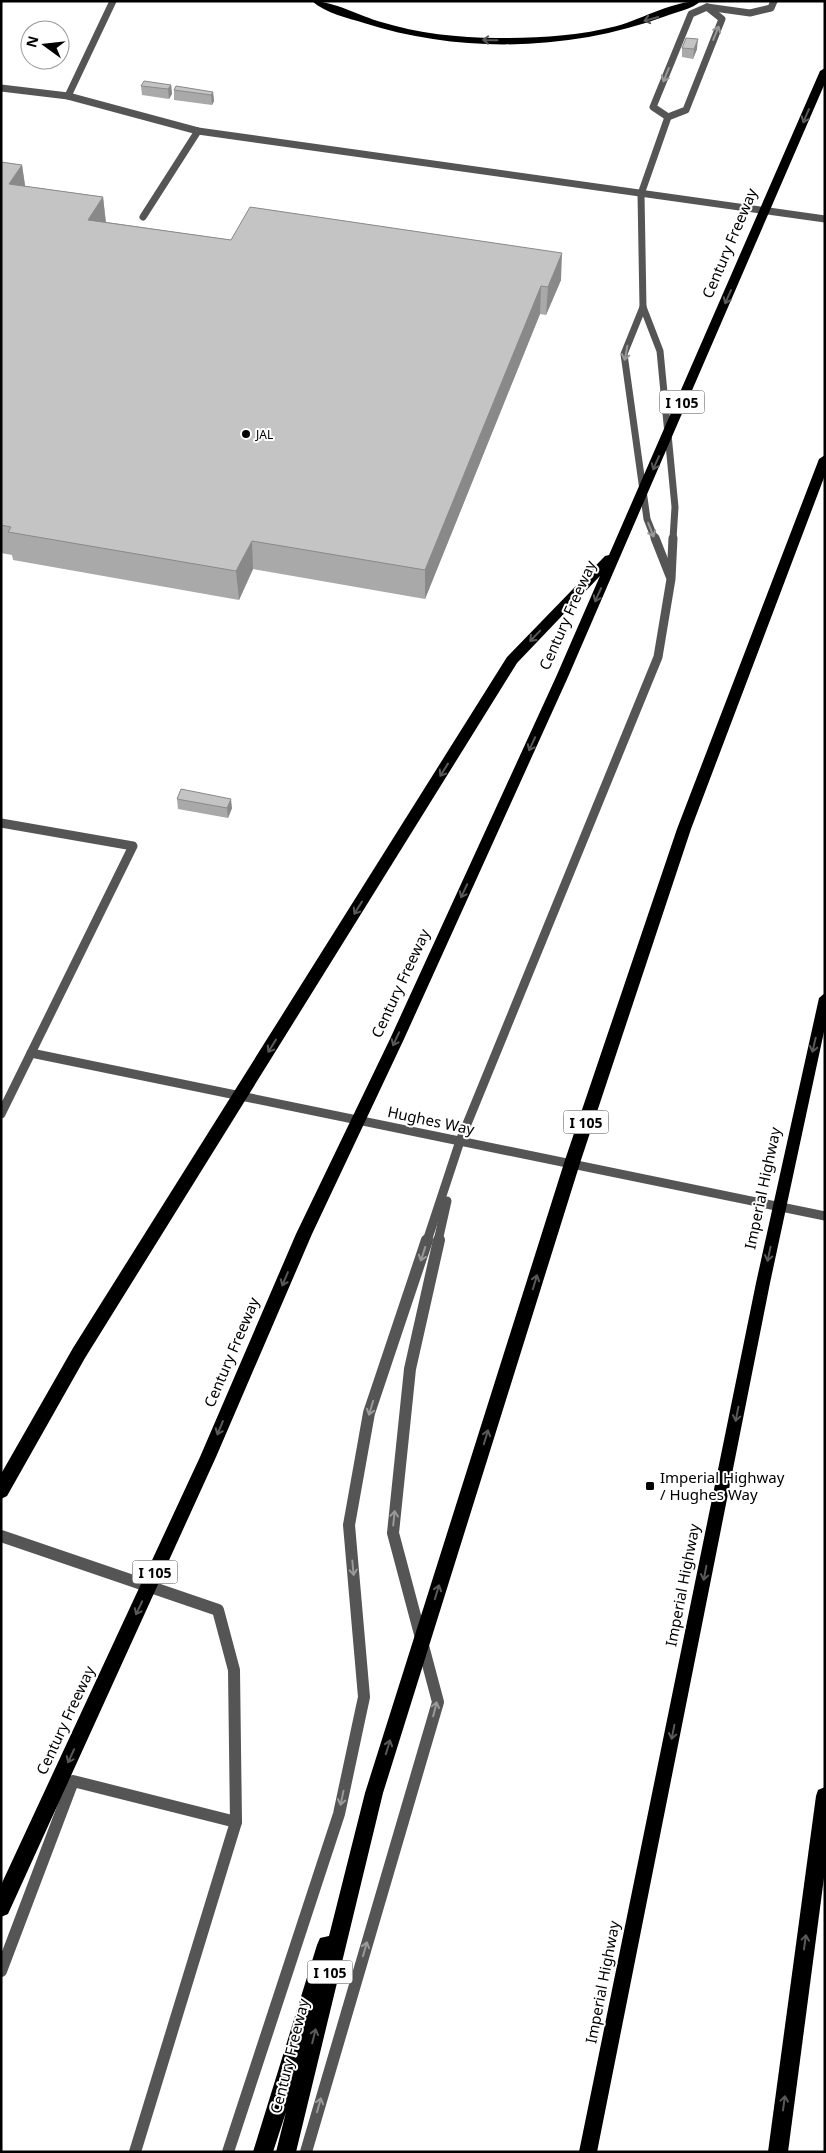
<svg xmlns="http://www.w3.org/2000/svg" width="826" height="2153" viewBox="0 0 826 2153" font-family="'Noto Sans',sans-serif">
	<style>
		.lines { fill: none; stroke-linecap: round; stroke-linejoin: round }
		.lane-far2 { stroke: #555; stroke-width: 7 }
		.lane-far1 { stroke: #555; stroke-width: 9 }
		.lane { stroke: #555; stroke-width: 12 }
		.street { stroke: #555; stroke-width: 9 }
		.primary { fill: #000; fill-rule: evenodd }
		.highway { fill: #000; fill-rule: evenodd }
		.wall { fill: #a9a9a9 }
		.shaded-wall { fill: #898989 }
		.building { fill: #c4c4c4; stroke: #898989 }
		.oneway { stroke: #595959 }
		.oneway2 { stroke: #999 }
		.poi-dot { fill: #000; stroke: #fff; stroke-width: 2 }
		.labels { text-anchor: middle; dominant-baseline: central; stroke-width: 4; stroke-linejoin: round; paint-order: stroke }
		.far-poi-label { font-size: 12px; fill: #000; stroke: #fff; text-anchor: start }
		.shield { fill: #fff; stroke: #4c4c4c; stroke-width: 1 }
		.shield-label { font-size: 14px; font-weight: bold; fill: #000 }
		.street-label { font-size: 15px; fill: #000; stroke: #fff }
		.poi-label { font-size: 15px; fill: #000; stroke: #fff; text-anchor: start }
	</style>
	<rect width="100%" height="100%" fill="#fff"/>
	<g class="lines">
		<g class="lane-far2">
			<polyline points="1,88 68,96 198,131 825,219"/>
			<polyline points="68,96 113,1"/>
			<polyline points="668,117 653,107 691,14 707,7 750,13 771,8 774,1"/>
			<polyline points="143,217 198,131"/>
			<polyline points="643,307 624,354 647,519 655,539"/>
			<polyline points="673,539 675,507 660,351 643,307 641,194 668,117 686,110 722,19 707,7"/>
		</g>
		<g class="lane-far1">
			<polyline points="655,538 670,576"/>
			<polyline points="1,823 133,846 1,1114"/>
			<polyline points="427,1241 460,1141 658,657 671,579 673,538"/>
			<polyline points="438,1241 447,1201"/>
		</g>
		<g class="lane">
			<polyline points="1,1536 218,1610 234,1670 236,1822 135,2152"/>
			<polyline points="1,1971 73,1781 236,1822"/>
			<polyline points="228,2152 339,1814 364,1697 349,1525 369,1413 427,1240"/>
			<polyline points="306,2152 438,1702 393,1533 410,1369 439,1240"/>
		</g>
		<polyline class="street" points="31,1053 825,1216"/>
		<polygon class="primary" points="825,993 825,1027 770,1283 597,2152 579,2152 756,1283 819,998"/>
		<g class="highway">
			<path d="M312,1C333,1 360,16 381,22C417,33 459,38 497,38C538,38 578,36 617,26C644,18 673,1 701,1C692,9 677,12 666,16C571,51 461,54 364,23C348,18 325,13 312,1Z"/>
			<polygon points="825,68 825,83 568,677 404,1039 312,1234 216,1457 8,1914 1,1917 1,1885 200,1457 296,1234 390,1039 556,677 600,576 517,663 85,1358 7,1496 1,1499 1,1474 73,1348 507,657 605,556 609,555 820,71"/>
			<polygon points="825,455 825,475 691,829 581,1160 383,1793 296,2152 276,2152 286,2112 273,2152 253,2152 317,1945 320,1938 329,1936 365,1793 565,1160 677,829 819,459"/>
			<polygon points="825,1787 825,1870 788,2152 768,2152 816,1796 818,1790"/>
		</g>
	</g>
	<g class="wall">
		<polygon points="682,48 697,49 693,59 682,57"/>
		<polygon points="171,85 172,94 169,99 142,95 141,86"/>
		<polygon points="174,90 213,92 214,101 212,105 174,100"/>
		<polygon points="1,162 22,165 25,186 103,197 106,222 231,240 561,280 546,315 540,314 425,599 253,569 239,600 13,560 12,555 1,553"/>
		<polygon points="177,799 232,808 228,818 178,809"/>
	</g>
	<g class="shaded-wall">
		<polygon points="698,39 697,49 693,59 694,49"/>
		<polygon points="171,85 172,94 169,99 168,89"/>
		<polygon points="213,92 214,101 212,105 211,95"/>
		<polygon points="22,165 26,192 9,184"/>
		<polygon points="103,197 106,225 88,220"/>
		<polygon points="562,253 561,280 546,315 548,287"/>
		<polygon points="541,286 540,314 425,599 425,570"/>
		<polygon points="252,541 253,569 239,600 236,571"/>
		<polygon points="231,799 232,808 228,818 227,808"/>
	</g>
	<g class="building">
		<polygon points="686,38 698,39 694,49 682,48"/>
		<polygon points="144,81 171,85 168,89 141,86"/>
		<polygon points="176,86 213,92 211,95 174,90"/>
		<polygon points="1,162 22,165 9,184 103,197 88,220 231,240 250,207 562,253 548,287 541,286 425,570 252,541 236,571 8,532 11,527 1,525"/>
		<polygon points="181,789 231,799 227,808 177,799"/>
	</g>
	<defs><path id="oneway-shaft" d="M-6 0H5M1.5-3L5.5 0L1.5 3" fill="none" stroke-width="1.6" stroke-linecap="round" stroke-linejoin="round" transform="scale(1.25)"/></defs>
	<g class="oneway">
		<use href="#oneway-shaft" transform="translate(651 19) rotate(164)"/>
		<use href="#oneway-shaft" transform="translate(490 40) rotate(-179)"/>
		<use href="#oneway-shaft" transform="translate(806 116) rotate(113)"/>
		<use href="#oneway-shaft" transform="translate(728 297) rotate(114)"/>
		<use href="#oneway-shaft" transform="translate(656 463) rotate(114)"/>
		<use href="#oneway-shaft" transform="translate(598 595) rotate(114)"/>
		<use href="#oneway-shaft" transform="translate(535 636) rotate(134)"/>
		<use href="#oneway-shaft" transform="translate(532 744) rotate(115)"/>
		<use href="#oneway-shaft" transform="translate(444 770) rotate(122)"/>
		<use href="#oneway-shaft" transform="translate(464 891) rotate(115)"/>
		<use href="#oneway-shaft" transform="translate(358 908) rotate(122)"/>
		<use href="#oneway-shaft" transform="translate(396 1039) rotate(115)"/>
		<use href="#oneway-shaft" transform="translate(814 1045) rotate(103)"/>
		<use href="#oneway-shaft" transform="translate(272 1046) rotate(122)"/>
		<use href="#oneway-shaft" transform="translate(769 1254) rotate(102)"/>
		<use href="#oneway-shaft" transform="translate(285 1279) rotate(113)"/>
		<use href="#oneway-shaft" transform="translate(535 1282) rotate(-73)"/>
		<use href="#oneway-shaft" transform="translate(737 1414) rotate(101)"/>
		<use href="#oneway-shaft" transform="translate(220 1428) rotate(113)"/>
		<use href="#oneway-shaft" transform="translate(486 1437) rotate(-73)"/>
		<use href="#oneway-shaft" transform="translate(705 1573) rotate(101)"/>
		<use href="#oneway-shaft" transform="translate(437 1592) rotate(-73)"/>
		<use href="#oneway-shaft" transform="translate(139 1608) rotate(115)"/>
		<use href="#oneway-shaft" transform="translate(673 1732) rotate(101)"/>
		<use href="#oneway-shaft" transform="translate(388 1747) rotate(-73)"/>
		<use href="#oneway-shaft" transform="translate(71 1756) rotate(115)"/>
		<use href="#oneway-shaft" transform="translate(805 1942) rotate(-82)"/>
		<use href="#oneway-shaft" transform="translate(314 2036) rotate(-76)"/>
		<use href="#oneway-shaft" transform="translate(784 2103) rotate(-82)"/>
	</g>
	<g class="oneway2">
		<use href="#oneway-shaft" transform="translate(716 33) rotate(-68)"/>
		<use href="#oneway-shaft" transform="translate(666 75) rotate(112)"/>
		<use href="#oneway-shaft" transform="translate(626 353) rotate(101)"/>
		<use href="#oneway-shaft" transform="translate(651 530) rotate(68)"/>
		<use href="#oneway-shaft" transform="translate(423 1254) rotate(108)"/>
		<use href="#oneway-shaft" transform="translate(371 1408) rotate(107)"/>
		<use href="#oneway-shaft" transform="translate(394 1518) rotate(-84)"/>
		<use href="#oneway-shaft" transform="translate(353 1568) rotate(85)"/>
		<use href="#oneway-shaft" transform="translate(435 1709) rotate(-76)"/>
		<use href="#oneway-shaft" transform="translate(342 1798) rotate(102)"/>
		<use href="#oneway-shaft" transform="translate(365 1949) rotate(-74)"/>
		<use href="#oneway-shaft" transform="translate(319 2105) rotate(-74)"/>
	</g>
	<g class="poi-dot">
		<circle cx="246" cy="434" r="5"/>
		<rect x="645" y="1481" width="10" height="10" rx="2.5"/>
	</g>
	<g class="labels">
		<g class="far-poi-label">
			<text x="256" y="434">JAL</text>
		</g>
		<g class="shield">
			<rect x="659.5" y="390.5" width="45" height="23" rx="4"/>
			<rect x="563.5" y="1110.5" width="45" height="23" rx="4"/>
			<rect x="132.5" y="1560.5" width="45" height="23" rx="4"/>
			<rect x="307.5" y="1960.5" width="45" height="23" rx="4"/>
		</g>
		<g class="shield-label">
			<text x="682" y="402">I 105</text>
			<text x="586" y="1122">I 105</text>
			<text x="155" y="1572">I 105</text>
			<text x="330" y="1972">I 105</text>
		</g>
		<g class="street-label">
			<text transform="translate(729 243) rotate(-67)">Century Freeway</text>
			<text transform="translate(567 615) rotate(-66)">Century Freeway</text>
			<text transform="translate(400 983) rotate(-65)">Century Freeway</text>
			<text transform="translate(431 1120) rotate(12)">Hughes Way</text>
			<text transform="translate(762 1188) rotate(-78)">Imperial Highway</text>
			<text transform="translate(231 1352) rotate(-67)">Century Freeway</text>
			<text transform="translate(682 1585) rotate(-79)">Imperial Highway</text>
			<text transform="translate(65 1720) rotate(-65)">Century Freeway</text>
			<text transform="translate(602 1982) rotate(-79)">Imperial Highway</text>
			<text transform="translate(289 2056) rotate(-76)">Century Freeway</text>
		</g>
		<g class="poi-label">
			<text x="660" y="1477">Imperial Highway<tspan x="660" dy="17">/ Hughes Way</tspan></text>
		</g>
	</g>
	<rect width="826" height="2153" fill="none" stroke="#000000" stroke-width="5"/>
	<g transform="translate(45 45) rotate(285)"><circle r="24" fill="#ffffff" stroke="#999999"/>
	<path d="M0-4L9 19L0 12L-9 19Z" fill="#000000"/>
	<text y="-8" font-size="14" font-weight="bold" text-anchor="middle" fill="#000000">N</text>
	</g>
</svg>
